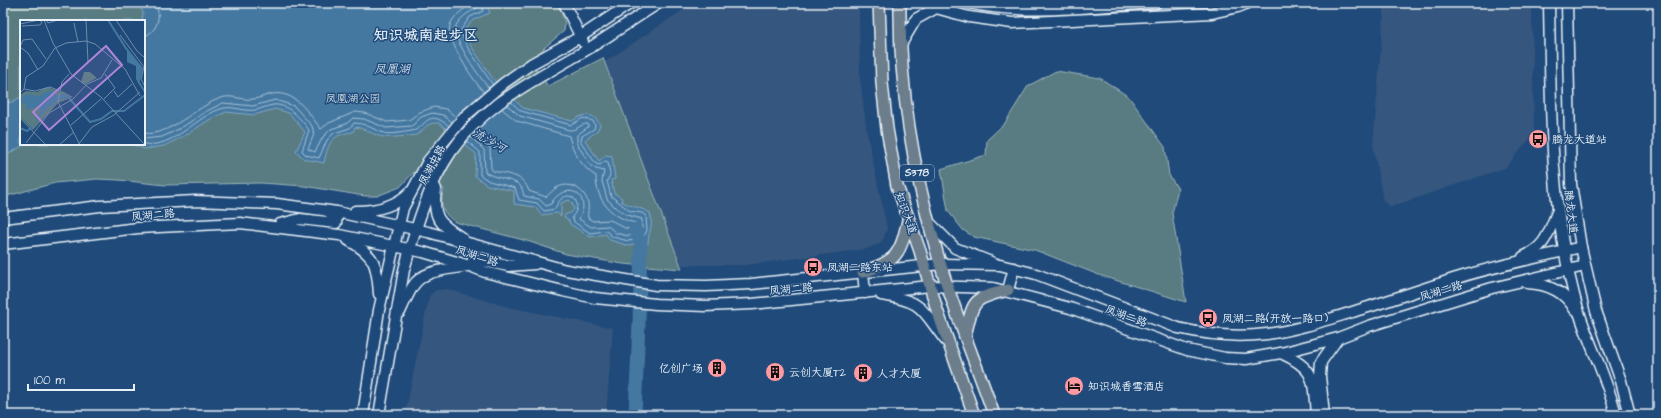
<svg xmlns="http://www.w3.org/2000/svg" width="1661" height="418" viewBox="0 0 1661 418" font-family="'Architects Daughter','LXGW WenKai TC',sans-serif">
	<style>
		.built { fill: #35577e }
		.green { fill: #587c81; stroke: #a0b6bc; fill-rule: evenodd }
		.water { fill: #4478a1; stroke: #86a8c4 }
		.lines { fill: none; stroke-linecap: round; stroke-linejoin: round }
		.shore { stroke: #a6c1d5; stroke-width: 1 }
		.river { stroke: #4478a1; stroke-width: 13 }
		.secondary-casing { stroke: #e8f1f8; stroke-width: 13 }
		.primary-casing { stroke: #e8f1f8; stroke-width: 14 }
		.secondary { stroke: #1f4a7a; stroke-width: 10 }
		.primary { stroke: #6c7d8c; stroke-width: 11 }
		.labels { text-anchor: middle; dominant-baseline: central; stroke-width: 3; stroke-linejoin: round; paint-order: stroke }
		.shield { fill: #1f4a7a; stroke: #acbfd2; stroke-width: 1 }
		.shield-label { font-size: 10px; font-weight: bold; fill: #e8f1f8 }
		.park-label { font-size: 11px; fill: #d2dfe6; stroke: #1f4a7a }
		.poi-label { font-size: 11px; fill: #e8f1f8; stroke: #1f4a7a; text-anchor: start }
		.street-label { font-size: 11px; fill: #e8f1f8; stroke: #1f4a7a }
		.water-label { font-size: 12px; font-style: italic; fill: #cfdfeb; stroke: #1f4a7a }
		.district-label { font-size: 15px; font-weight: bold; fill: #e8f1f8; stroke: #1f4a7a }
		.inset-river { fill: none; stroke: #4478a1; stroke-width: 2 }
		.inset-road { fill: none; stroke: #6f8dac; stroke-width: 1 }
		.view { fill: #ac85d9; fill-opacity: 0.15; stroke: #ac85d9; stroke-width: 2 }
		.inset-edge { fill: none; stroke: #e8f1f8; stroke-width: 2 }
	</style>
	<rect width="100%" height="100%" fill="#1f4a7a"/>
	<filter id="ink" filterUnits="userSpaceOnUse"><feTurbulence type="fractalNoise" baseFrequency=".025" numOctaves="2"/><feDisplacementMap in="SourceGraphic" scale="8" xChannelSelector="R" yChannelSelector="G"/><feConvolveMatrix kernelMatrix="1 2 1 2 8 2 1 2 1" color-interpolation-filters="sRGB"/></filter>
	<g filter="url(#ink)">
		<g class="built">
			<polygon points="693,3 856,3 859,6 860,78 867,133 887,228 884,238 879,244 866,249 746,265 681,265 605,62"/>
			<polygon points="1381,3 1532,3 1534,134 1505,168 1390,207 1383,201 1373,146 1384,10"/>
			<polygon points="447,289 508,307 613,328 606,415 405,415 429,296 436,290"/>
		</g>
		<g class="green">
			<path d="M3,3H558L565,23L564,31L545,47L531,62L548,86L603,58L682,269L623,264L566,254L527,241L455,222C442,213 439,204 444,189L414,172L400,187L377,196H365L304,186L261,183L165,185L119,180L97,179L55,183L3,197ZM21,21H144V144H21Z"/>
			<polygon points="1056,71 1100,78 1129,97 1165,147 1169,175 1178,189 1172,213 1186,302 1099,275 1035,250 974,237 963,230 948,211 941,169 986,155 987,140 1005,123 1028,86"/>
		</g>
		<g class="water">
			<path d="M137,3H486L490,13L473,20L464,30L471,46L493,79L523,108L572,121C583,114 593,111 600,125L597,131L585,140L599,161L606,155L612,156L615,179L611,180L614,193L622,198L621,201C631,207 641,207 650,213C654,228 648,231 648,244H633L629,246L610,240L606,234L590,237L570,224L569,221L564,217L566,214L571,213L574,209L572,203L569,200L561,203V216L557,213L541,215L535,207L514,204V191L487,185L475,176L476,154L439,123C424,122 426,130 416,135C411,136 389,138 384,137C374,136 366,128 355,127L353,132C332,134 328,143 324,163L304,159L296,151L305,132L289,113L275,109L254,115L226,112L209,120L186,135L164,146L145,149L130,144H144V21H142L143,12Z"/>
			<polygon points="21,97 21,144 26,144 3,157 3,101 5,103 12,102"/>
		</g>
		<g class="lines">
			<g class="shore">
				<path d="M471,3C465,10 454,14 450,25C445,38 474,82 484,92"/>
				<path d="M477,3V8C469,12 457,19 455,29C454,40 481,80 489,88"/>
				<polyline points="482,3 483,11 470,17 460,31 468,48 493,85"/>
				<path d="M144,36C158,32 162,15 155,3"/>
				<path d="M144,133C168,138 198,105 221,98C231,94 243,101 254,99C260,98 266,95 272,94C296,90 309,114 321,129L329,123L355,112L365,113L387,122L409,120L420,112L434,107L446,109L456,117"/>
				<path d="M475,133L490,148L491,168L493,171C509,175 523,174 529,191L546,197C550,194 553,189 558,187C571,181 585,190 588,203C589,208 587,213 588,218L593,221L610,220C621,224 623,231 635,228L636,223C612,218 596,201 596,176C583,169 572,151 569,136L517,121L502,109"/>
				<path d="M471,137L484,150L485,172C494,179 517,179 521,187C523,190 523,193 524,196L539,199L546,206L551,204C559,187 583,186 583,207C583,212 580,215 579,219L591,227L608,226L616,233L628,236L639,234L642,228V219L627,215L616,208L607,199L602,181L604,171L596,169L591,166L577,144V135L588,127V124C581,123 577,131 569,130L520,116L507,105"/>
				<polyline points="144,139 162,137 181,128 205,112 223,103 253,106 275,100 294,106 312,126 314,134 308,149 315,152 323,137 331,129 346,124 353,118 364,119 386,128 412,126 421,117 432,113 443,115 452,122"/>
				<path d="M467,141L480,152V175L489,181L515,188L519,200L537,203L544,211L555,209C564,184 587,200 572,217L574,222L590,233L606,231L613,237L628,241L643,239L647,230L646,216L642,213L630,211L611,196L607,181L610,175L608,162L605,161L600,165L596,164L581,142L582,136L594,129L595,125L593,121L583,118L571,125L521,111L511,102"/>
				<path d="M144,144C175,149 196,115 224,108C234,106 245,112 255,110C261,109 267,106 273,105C288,103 301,119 309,130L302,151L306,155L319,158L327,140L334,133L350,128L354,123C366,123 373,130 384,133C391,135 404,132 412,131C427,128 426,107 449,126"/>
			</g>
			<polyline class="river" points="635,229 641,244 639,323 635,415"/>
			<defs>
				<g id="secondary">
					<polyline points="564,3 583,42"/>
					<path d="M969,3C1030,16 1094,6 1156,3"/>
					<path d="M1549,3C1551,101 1549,200 1574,295C1584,336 1606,373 1616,415"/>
					<polyline points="1567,3 1571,184 1581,247 1596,311 1621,381 1630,415"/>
					<polyline points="900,46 916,19 936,8 969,17 1012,23 1212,13 1238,7 1248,3"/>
					<path d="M436,189C432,217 438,223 462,238"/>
					<path d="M355,211C375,211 395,207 410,192"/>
					<path d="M3,218L100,206L195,201L277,204L337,212L428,232L566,270L656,285L706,286L751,284L941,264L1000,265L1036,274L1178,328C1254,346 1294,330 1365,308C1397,298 1428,287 1460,277C1500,265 1540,257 1581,247"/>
					<polyline points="930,223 955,248 991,262"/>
					<polyline points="280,224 300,219 336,223 337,217 327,211"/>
					<path d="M348,240C375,255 377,264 379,294"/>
					<polyline points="3,244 138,228 240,223 339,235 423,252 470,266 485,272 563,291 595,298 656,304 705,306 752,304 930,286 993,288 1070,308 1187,350 1225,358 1246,359 1281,353 1338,338 1369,326 1492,288 1585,266"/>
					<path d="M1523,257C1547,246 1548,233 1558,210"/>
					<polyline points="479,269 473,263 473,259 508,266 535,264"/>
					<polyline points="863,272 865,293"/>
					<path d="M1527,283C1547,284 1565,291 1575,310"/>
					<polyline points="1008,290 1014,268"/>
					<path d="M881,295C924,301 921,309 946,341"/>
					<path d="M400,312C404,303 408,294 413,286C424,269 448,270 467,266"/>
					<path d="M1281,353C1316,369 1313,379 1316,415"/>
					<polyline points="363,415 379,310 403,208 428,161 464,117 504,83 531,64 580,37 631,3"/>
					<path d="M379,415L404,270C415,231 427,187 451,152C485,102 538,79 588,49C612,34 635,18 659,3"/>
					<polyline points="1324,415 1320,376 1321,362 1338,338"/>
				</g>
				<g id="primary">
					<polyline points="879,3 882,83 887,129 897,186 920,251 937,310 974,415"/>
					<path d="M900,3C899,86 913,169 936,249C951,305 975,360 994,415"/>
					<path d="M863,272C897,261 900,255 908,220"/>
					<path d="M965,336C974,300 971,299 1008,290"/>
				</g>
			</defs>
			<use href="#secondary" class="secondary-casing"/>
			<use href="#primary" class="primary-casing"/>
			<use href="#secondary" class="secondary"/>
			<use href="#primary" class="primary"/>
		</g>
	</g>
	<defs>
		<symbol id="bus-disc" viewBox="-11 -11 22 22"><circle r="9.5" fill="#ff9aa2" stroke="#1f4a7a"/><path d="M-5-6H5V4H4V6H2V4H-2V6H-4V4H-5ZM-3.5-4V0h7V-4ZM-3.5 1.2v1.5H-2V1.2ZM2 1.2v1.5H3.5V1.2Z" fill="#111"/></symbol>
		<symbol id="building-disc" viewBox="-11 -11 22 22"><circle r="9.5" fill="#ff9aa2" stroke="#1f4a7a"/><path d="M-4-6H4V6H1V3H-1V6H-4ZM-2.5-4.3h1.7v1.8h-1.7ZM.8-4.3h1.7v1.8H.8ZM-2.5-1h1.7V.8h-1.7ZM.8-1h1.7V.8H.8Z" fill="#111"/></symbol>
		<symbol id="hotel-disc" viewBox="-11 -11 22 22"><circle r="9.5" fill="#ff9aa2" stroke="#1f4a7a"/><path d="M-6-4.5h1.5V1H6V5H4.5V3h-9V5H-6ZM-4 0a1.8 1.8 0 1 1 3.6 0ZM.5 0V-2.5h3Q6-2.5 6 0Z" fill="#111"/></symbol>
	</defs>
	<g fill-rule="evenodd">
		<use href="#bus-disc" x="1527" y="128" width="22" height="22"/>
		<use href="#bus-disc" x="802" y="256" width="22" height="22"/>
		<use href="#bus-disc" x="1197" y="307" width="22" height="22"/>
		<use href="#building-disc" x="706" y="357" width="22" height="22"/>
		<use href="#building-disc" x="764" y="361" width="22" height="22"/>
		<use href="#building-disc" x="852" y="362" width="22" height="22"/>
		<use href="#hotel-disc" x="1063" y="375" width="22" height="22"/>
	</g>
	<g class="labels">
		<rect class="shield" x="900" y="165" width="34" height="16" rx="3"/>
		<g class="shield-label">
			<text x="917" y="173">S378</text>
		</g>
		<g class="park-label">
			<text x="353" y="98">凤凰湖公园</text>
		</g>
		<g class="poi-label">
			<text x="1552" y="139">腾龙大道站</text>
			<text x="827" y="267">凤湖二路东站</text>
			<text x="1222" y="318">凤湖二路(开放一路口)</text>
			<text x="703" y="368" text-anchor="end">亿创广场</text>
			<text x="789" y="372">云创大厦T2</text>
			<text x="877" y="373">人才大厦</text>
			<text x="1088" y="386">知识城香雪酒店</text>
		</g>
		<g class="street-label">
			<text transform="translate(432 165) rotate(-62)">凤湖中路</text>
			<text transform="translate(1571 212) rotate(83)">腾龙大道</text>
			<text transform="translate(906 213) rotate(71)">知识大道</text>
			<text transform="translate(153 215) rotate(-5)">凤湖二路</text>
			<text transform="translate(477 256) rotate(18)">凤湖二路</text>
			<text transform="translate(791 289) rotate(-5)">凤湖二路</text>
			<text transform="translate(1441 291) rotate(-17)">凤湖二路</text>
			<text transform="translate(1126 316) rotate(20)">凤湖二路</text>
		</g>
		<g class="water-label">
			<text x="392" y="69">凤凰湖</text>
			<text transform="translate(489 141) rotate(30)">流沙河</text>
		</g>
		<g class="district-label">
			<text x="426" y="35">知识城南起步区</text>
		</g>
	</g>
	<g transform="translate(20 20)">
		<rect width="125" height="125" fill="#1f4a7a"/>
		<path d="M64,52H70L77,58L65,64L61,62ZM27,67L39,71V74L42,71L53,77L38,83L13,110L0,97V75L6,71L17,72Z" fill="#587c81"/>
		<path d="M107,28L123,48L119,64L116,59V46L107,42ZM28,71H33L37,76L44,74L51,77L37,80L33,86H29L11,109L10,105L13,106L17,100L15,98L21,92L20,88L15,87L7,90L5,83L1,84L0,78L7,74L19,76Z" fill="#4478a1"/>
		<path class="inset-river" d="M88,0L107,30M118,61L125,72M48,77L70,102L81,99L92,91H104L125,75M0,108L7,111L11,108"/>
		<path class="inset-road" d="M24,0L33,23L51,54L81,77L125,125M26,0L28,3L38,0M96,0L117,31L125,38M54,3L58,22M0,4L19,0L22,2L20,5L2,6M100,15L124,47L121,59L125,67M0,27L3,20L12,19L26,39M0,27L8,33L18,50M49,54L42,62L38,82L60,125M54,56L68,42L66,0M4,69L15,71L30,67L40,71M94,71L98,77L112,64M0,73L4,69L6,57L23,46L35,28L46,23L66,21L75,24L105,49L120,76M84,79L95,68L85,54M0,98L26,125M51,105L81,79M6,123L29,93L53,79L67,64L81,58L92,40M39,125L54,112M58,125L72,107L94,95L120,72"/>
		<path class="view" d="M86,26L102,45L29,110L13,92Z"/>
		<rect width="125" height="125" class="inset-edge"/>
	</g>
	<rect width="1661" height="418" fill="none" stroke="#1f4a7a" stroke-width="16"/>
	<rect x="8" y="8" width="1645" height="402" fill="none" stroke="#e8f1f8" stroke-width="1.5" filter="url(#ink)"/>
	<path d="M28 384v6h106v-6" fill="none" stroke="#e8f1f8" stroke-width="2"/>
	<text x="34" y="384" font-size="12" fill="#e8f1f8" stroke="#1f4a7a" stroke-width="3" paint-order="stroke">100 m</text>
</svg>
